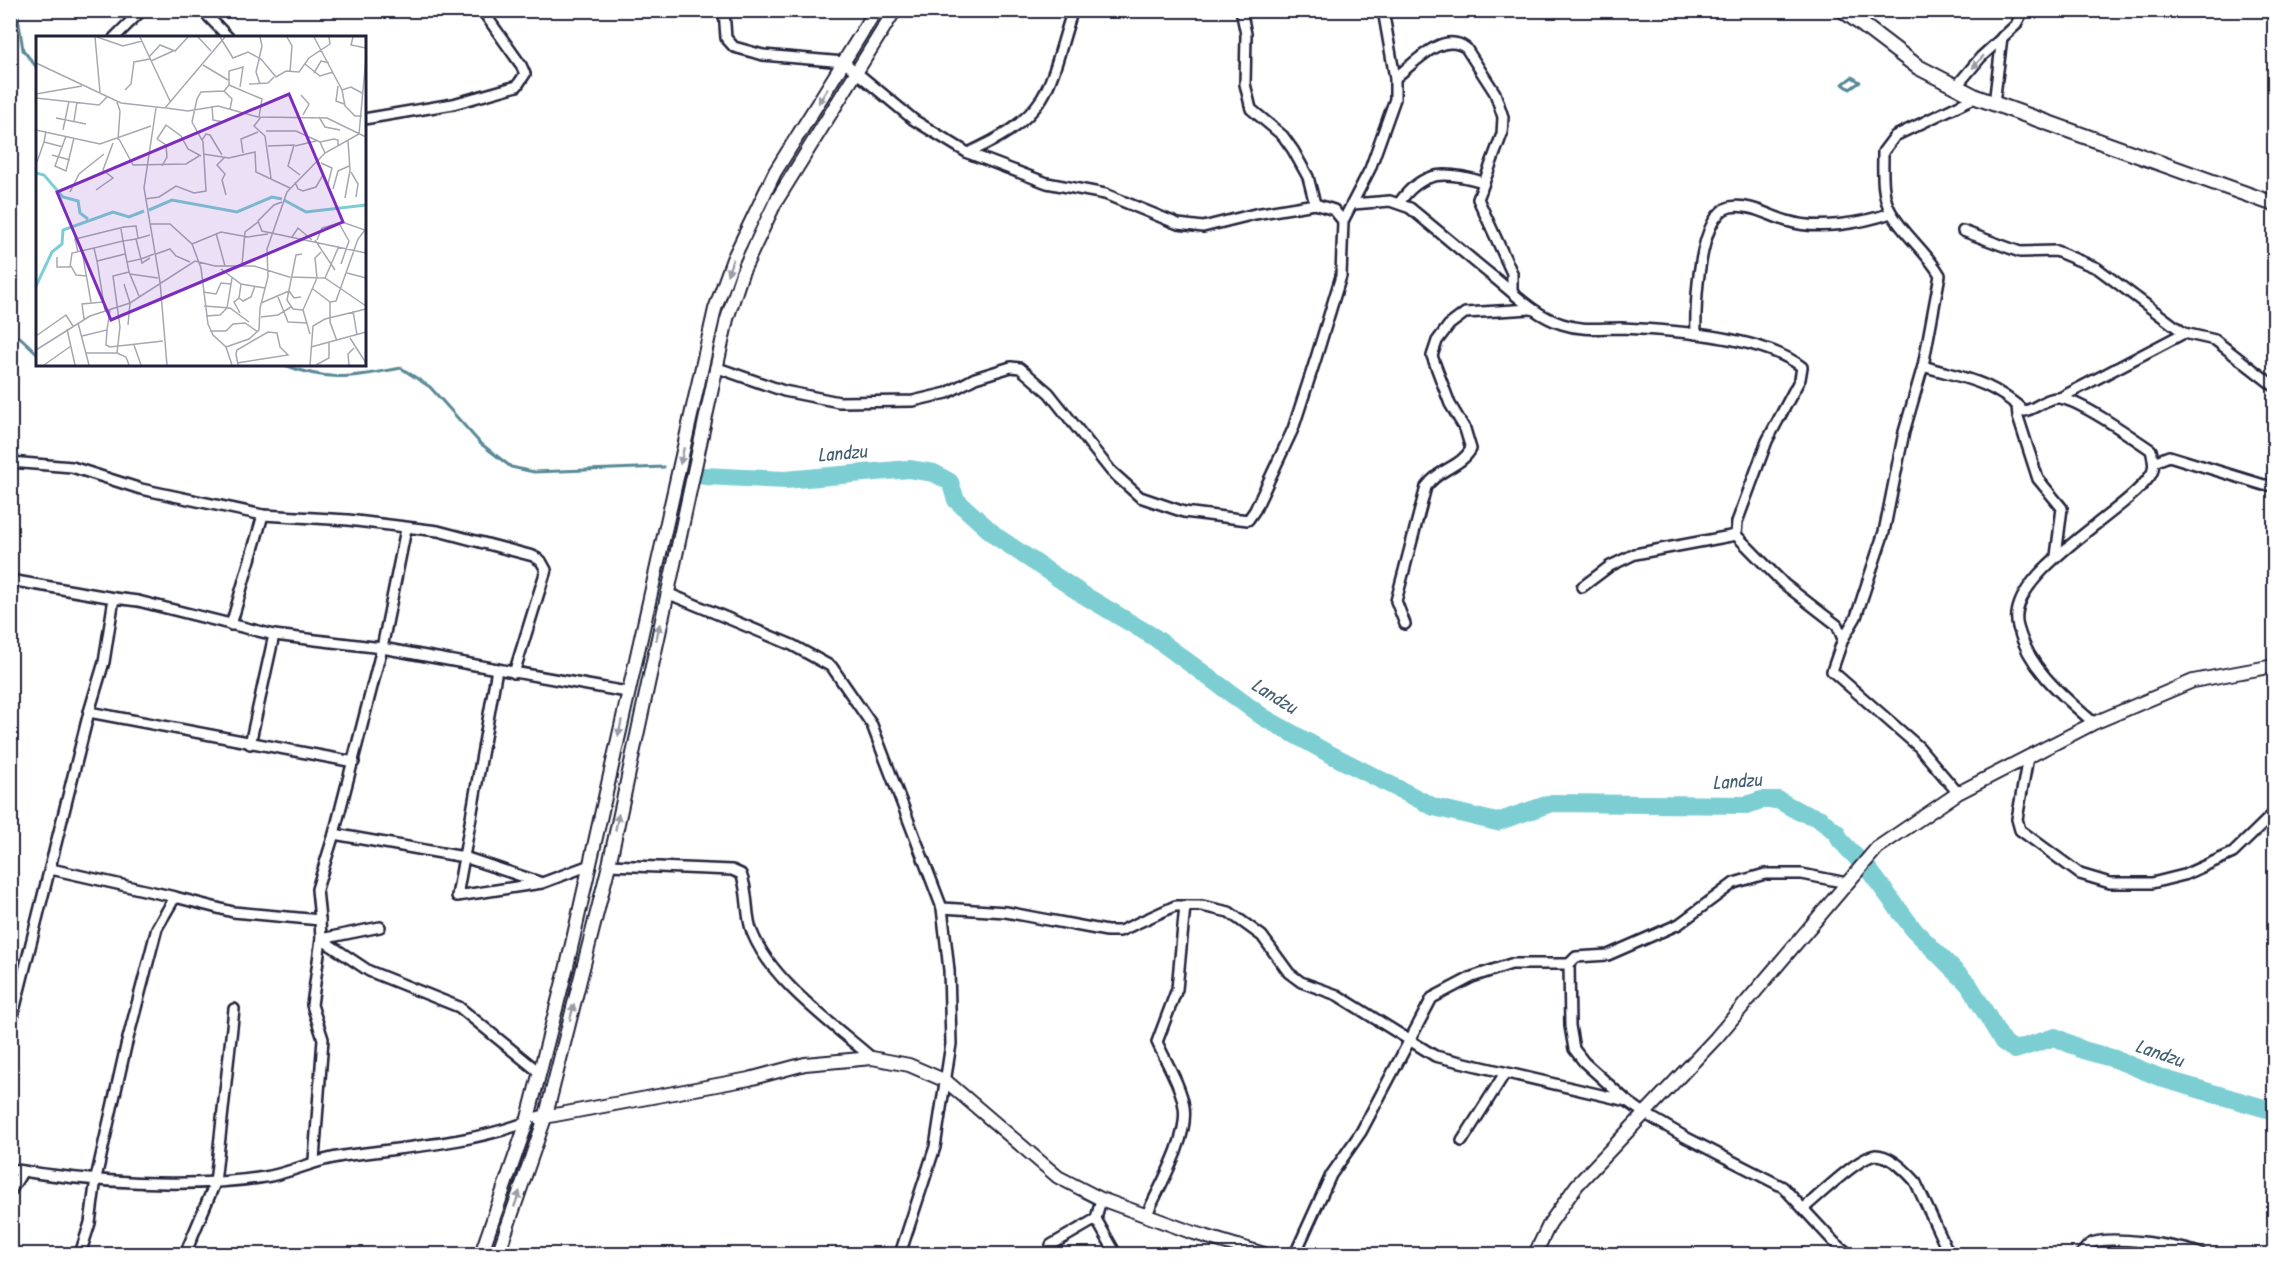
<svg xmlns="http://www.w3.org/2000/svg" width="2285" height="1265" viewBox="0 0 2285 1265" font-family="'Patrick Hand',sans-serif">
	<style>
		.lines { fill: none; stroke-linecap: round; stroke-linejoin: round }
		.stream { stroke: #598996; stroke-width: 3 }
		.river { stroke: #7dced3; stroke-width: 18 }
		.minor-casing { stroke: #22223b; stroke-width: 14 }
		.tertiary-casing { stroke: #22223b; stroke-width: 16 }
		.secondary-casing { stroke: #22223b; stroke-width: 18 }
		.minor { stroke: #fff; stroke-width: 9 }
		.tertiary { stroke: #fff; stroke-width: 12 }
		.secondary { stroke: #fff; stroke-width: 14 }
		.oneway { fill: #9c9ca7 }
		.labels { text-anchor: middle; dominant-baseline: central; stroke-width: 4.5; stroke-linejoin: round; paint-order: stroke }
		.water-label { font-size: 20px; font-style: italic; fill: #425e70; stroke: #fff }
		.inset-river { fill: none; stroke: #7dced3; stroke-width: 3 }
		.inset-road { fill: none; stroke: #a7a7b1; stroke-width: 1.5 }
		.view { fill: #7b2cbf; fill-opacity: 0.15; stroke: #7b2cbf; stroke-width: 3 }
		.inset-edge { fill: none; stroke: #22223b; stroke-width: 3 }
	</style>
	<rect width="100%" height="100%" fill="#fff"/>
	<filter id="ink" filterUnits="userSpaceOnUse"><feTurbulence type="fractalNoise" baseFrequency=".0167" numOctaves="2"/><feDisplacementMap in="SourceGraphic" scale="12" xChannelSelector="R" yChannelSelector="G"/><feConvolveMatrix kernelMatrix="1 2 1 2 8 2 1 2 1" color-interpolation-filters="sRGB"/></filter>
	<g filter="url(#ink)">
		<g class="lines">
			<g class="stream">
				<polyline points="17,10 23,50 38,69"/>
				<polygon points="1852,77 1860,82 1850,89 1843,84"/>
				<polyline points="10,335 21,338 38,354"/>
				<polyline points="56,364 57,364"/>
				<path d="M282,364C330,383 352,377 401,368L430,387L480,443L511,467L534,472L664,467"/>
			</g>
			<g class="river">
				<polyline points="704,476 785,480 909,469 934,473 950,482 956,500 997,537 1082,594 1154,637 1263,717 1326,752 1434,807 1497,822 1552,803 1747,805 1761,800 1778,800 1800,812 1819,818 1837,833 1840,840 1857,858"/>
				<polyline points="1869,870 1914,930 1969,985 2003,1042 2015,1050 2055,1037 2083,1050 2115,1059 2164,1079 2274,1111"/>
			</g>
			<defs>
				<g id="minor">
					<polyline points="202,10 229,38"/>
					<polyline points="724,10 726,38 734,47 763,55 844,62 914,120 968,153 1047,183 1105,194 1178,224 1203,227 1255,214 1315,204 1334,210 1343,221"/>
					<polyline points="1241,10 1246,34 1245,84 1251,109 1283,136 1293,150 1308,177 1315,204"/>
					<polyline points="114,38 142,10"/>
					<path d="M1395,78C1414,64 1442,30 1466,48L1495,93L1503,117L1502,134L1478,199L1512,273V292"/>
					<polyline points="1955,88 1981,57 2016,25 2023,10"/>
					<polyline points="1994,104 2002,37"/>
					<polyline points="364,119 453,104 517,86 525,74 521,65 482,10"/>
					<path d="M968,153C996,140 1024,126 1042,98C1056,75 1063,37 1073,10"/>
					<path d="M1399,203C1423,169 1447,171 1483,182"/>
					<path d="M1353,204L1390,201L1410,208C1437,230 1464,253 1491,275C1514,293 1534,315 1562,324C1583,331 1600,328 1621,328C1671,330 1763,336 1802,367L1800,379L1767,441L1737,522L1736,535L1784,584L1837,625L1843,639L1832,671L1919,747L1958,793"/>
					<polyline points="1963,231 2020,252 2056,251 2097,268 2184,333 2215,340 2274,386"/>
					<path d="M1696,334C1695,308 1698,214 1730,207C1749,203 1770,216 1787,221C1818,231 1862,223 1891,213"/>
					<path d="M1923,366C1966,379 1989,380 2024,411C2037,409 2046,397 2059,398C2080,400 2132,437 2151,450C2153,459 2156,468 2150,476C2124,514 2003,575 2018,627C2029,669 2063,696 2094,723"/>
					<polyline points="715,367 784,391 839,402 913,401 947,393 975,378 1011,367 1020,368 1049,393 1111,471 1140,497 1184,512 1248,520 1255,510 1293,429 1316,358 1341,276 1343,221 1370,169 1395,99 1395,78 1383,10"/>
					<polyline points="2060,398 2184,333"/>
					<polyline points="2017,405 2018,417 2038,479 2062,508 2056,556"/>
					<polyline points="10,462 72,467 141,489 263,515 348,520 438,531 533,556 541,561 546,570 514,673"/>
					<polyline points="2154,462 2169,456 2264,485 2274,485"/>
					<polyline points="10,580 114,598"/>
					<polyline points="1582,587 1610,566 1635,554 1736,535"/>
					<polyline points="667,593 792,645 832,667 872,725 942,908 949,970 951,1044 935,1147 900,1254"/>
					<path d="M1405,624L1396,601L1426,487C1438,469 1461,467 1471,449L1465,429L1450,404L1432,356L1437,341L1449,325L1465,313L1531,309"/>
					<polyline points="231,625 263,515"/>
					<path d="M1843,639L1856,617L1884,532L1904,432L1923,366L1940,275C1927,252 1904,235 1891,212C1881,195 1883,171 1883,152L1895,136L1976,97"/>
					<polyline points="250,744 274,635"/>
					<polyline points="2028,757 2017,819 2020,830 2080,874 2110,883 2152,883 2184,875 2233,853 2274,813"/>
					<polyline points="354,762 89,712 104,662 114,598 138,601 274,635 382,648 406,529"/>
					<polyline points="334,834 382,648 497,669"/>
					<path d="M609,865L732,870L741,874C749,892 745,914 752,932C771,981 833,1024 872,1058"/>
					<polyline points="51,869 175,897"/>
					<polyline points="542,883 457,896 464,857 542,883 590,865"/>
					<polyline points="1847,883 1802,874 1765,874 1734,883 1679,924 1608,955 1576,957 1569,964 1570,1026 1574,1049 1584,1062 1627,1101 1644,1113 1685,1137 1783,1187 1834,1242 1849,1254"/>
					<polyline points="942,908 1006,912 1107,931 1120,931 1175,906 1202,906 1229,912 1262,936 1289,973 1301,982 1337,995 1435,1056 1627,1101"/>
					<polyline points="320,920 317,889 334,834 464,857 497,669 627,692"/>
					<polyline points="321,939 369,971 459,1007 539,1072"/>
					<polyline points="321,939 380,927"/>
					<polyline points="10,1027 89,712"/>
					<polyline points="1462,1141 1505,1073"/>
					<path d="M10,1169C86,1182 189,1189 265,1177C291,1173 314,1160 343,1156C405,1147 468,1144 527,1122"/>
					<polyline points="10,1192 23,1171"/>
					<path d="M1804,1208C1820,1195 1858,1157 1876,1155C1890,1155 1907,1172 1915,1181L1949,1254"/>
					<path d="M1146,1216C1159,1187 1189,1138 1184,1107C1181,1086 1166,1062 1157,1042L1177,989L1185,906"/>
					<polyline points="1096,1219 1116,1254"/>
					<polyline points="1051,1245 1096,1219 1101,1199"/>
					<polyline points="80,1254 90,1223 96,1178 126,1046 157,928 175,897 233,912 320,920 321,939 312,1005 323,1039 314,1160"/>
					<polyline points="185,1254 215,1183 234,1009"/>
					<polyline points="1295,1254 1331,1175 1361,1132 1432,998 1472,977 1511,964 1569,964"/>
					<path d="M2081,1254C2083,1252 2087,1246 2090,1244C2106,1234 2184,1246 2201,1254"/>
				</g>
				<g id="tertiary">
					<polyline points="539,1118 749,1079 805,1064 872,1058 909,1065 946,1081 1058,1177 1101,1199 1191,1232 1264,1254"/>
					<polyline points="481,1254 527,1122 567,966 715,309 733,259 775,172 876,10"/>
					<polyline points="498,1254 546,1115 609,865 727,319 742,273 775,203 895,10"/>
					<polyline points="1535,1254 1550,1223 1577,1185 1716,1038 1877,848 1958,793 2094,723 2193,681 2274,666"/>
				</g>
				<polyline id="secondary" points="1843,10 1918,67 1976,97 2274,204"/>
			</defs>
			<use href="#minor" class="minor-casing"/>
			<use href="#tertiary" class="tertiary-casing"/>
			<use href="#secondary" class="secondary-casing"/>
			<use href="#minor" class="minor"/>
			<use href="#tertiary" class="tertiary"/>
			<use href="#secondary" class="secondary"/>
		</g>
		<defs><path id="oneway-solid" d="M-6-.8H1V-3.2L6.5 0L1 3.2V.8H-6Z" transform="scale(1.5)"/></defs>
		<g class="oneway">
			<use href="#oneway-solid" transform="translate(1978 62) rotate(131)"/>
			<use href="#oneway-solid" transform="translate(823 96) rotate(122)"/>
			<use href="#oneway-solid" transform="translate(730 267) rotate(110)"/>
			<use href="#oneway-solid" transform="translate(682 456) rotate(103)"/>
			<use href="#oneway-solid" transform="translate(658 632) rotate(-78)"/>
			<use href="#oneway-solid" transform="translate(620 728) rotate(101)"/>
			<use href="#oneway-solid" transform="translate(617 822) rotate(-79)"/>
			<use href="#oneway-solid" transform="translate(572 1012) rotate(-76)"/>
			<use href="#oneway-solid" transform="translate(517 1199) rotate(-71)"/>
		</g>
	</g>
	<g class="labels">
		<g class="water-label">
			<text transform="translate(842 452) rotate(-5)">Landzu</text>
			<text transform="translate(1275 695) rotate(32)">Landzu</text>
			<text transform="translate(1737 780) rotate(-4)">Landzu</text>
			<text transform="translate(2160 1052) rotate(19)">Landzu</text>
		</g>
	</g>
	<g transform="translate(36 36)">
		<rect width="330" height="330" fill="#fff"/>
		<path class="inset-river" d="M0,137L8,139L27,161L42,165L44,177L52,183M248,164L270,176L330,169M113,174L136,164L201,176L236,161L246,163M0,250L16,216L26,208L27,194L77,176L93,181L108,175"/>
		<path class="inset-road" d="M59,1L64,56M61,1L87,10L106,5M104,1L134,65M162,1L175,15M184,1L197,22L212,16L225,23L240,41L250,35L263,36L273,22L294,8L293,1M251,1L256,10L254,36M278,1L306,54L309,70L319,80H326M317,1L315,9L330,12M113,21L124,9L139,15L152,1M115,25L137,15M0,27L85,67L129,72L189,1M269,28L284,40L297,36M167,29L192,44M278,37L285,25L293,27M213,48L232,47L238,41M224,48L220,36L226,10L224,1M193,49L226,63L223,81M193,49V35L207,31L204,51M302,50L300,65L308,68M89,54L95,48L98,26L114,23M306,54L315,51L326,57M188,55L196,63L194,73M0,58L46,50M265,59L273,68L267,79M0,62L63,69L71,61M81,66L84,75L82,104M176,70L177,84L188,86M120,72L108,152L124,246L131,329M130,72L152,75L182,70L222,81L291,82L330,101M225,81L218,90L229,100L235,142M283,81L289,91L304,94M20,82L50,88M38,85L41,66M0,94L64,108L115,90M27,94L33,65M10,95L8,106L27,111M230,95H260L284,106M30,100L19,130L30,135L38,102M83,103L97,129L150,128L163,120M121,103L130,89L145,100L152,113L165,120M121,103L130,109L131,121L126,130M166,104L170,98L174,99L186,119M232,110L258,109L252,130L264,139M259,110L280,105M207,117L205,103L222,96M289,117L284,106L298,103L302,104V110M167,118L193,122L219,116L220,136L254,152M16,119L34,124M189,121L181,129L189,138L186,144L190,159M1,126L8,106M285,127L296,132L292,148M315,136L322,148L320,161M259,146L262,153L267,155L280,151L287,139L282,125M297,153L302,135L313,130M60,154L77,142L67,134L77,107M34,156L43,138L68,118M309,162L314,134L312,105M109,163L123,161L140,150L158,157L170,155L167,106L156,86L161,63L165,56L188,55L193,49M246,166L238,169L222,185L226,195L330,217M115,188H134L156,208L165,232L172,288L177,299L190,311L196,329M304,189L313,205L305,228M85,193L87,205L58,212L61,225L89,218M180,197L189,230M256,201L262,192L276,204M279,204L299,234M281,204L286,192L306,186L329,194L322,203L300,265L294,266M156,208L185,196L212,201L232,198M46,215L55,266M42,216L39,203L88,191L100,190L102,202M120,218L134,213L140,220L154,226M266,218L260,219L251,264L257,273L267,274M21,221V231H34L36,217L58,212M114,222L106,227L105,223L118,218M61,225L69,275M91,226L87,205L100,203M206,229L209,196L222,186M35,230L40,239L51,240M185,233L205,248L229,252M93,236L91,226L105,223L100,203L114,199M311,237L330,242M94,238L122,242M289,242L303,210M88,248L94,267L92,289M277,253L294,266M167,256L180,258L185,247L195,248M242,261L252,286L271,287M203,262L207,265L215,261L219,250M294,266V286L301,305M225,267L253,255L258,262L265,261M168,270L194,272L213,286M317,275L321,299M204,277L198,266L203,262L205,248M170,280L184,279L191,272L196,242M225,281L242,279L255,271M48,283L46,268L67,266M42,287L53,329M31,293L39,329M71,294L70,309L74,311L127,305M174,295H190L197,288L209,287L222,296M274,298L267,274L281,242L279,222L285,216M0,300L30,279L37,290M46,300L71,294L74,274M314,302L330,327M98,309L105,329M190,311L213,303L223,294L224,272L232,241L231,213L251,156L289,117L323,98L330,21M275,311L330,296M0,314L54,280L94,267L159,225L179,230H218L253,241L289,242L330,270M50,317H81M201,327L252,319L244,311L241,297L232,296L201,314L200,318L202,329M8,329L35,310M93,329L90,321L81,317L84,291L77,240L93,236L103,260M274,329L277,290L289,283L330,273M280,329L293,322V307M313,329L312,318L318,312"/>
		<path class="view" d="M253,58L307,186L75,284L21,156Z"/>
		<rect width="330" height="330" class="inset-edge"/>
	</g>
	<rect width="2285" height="1265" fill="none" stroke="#fff" stroke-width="36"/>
	<rect x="18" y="18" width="2249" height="1229" fill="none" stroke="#22223b" stroke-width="2" filter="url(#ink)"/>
</svg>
